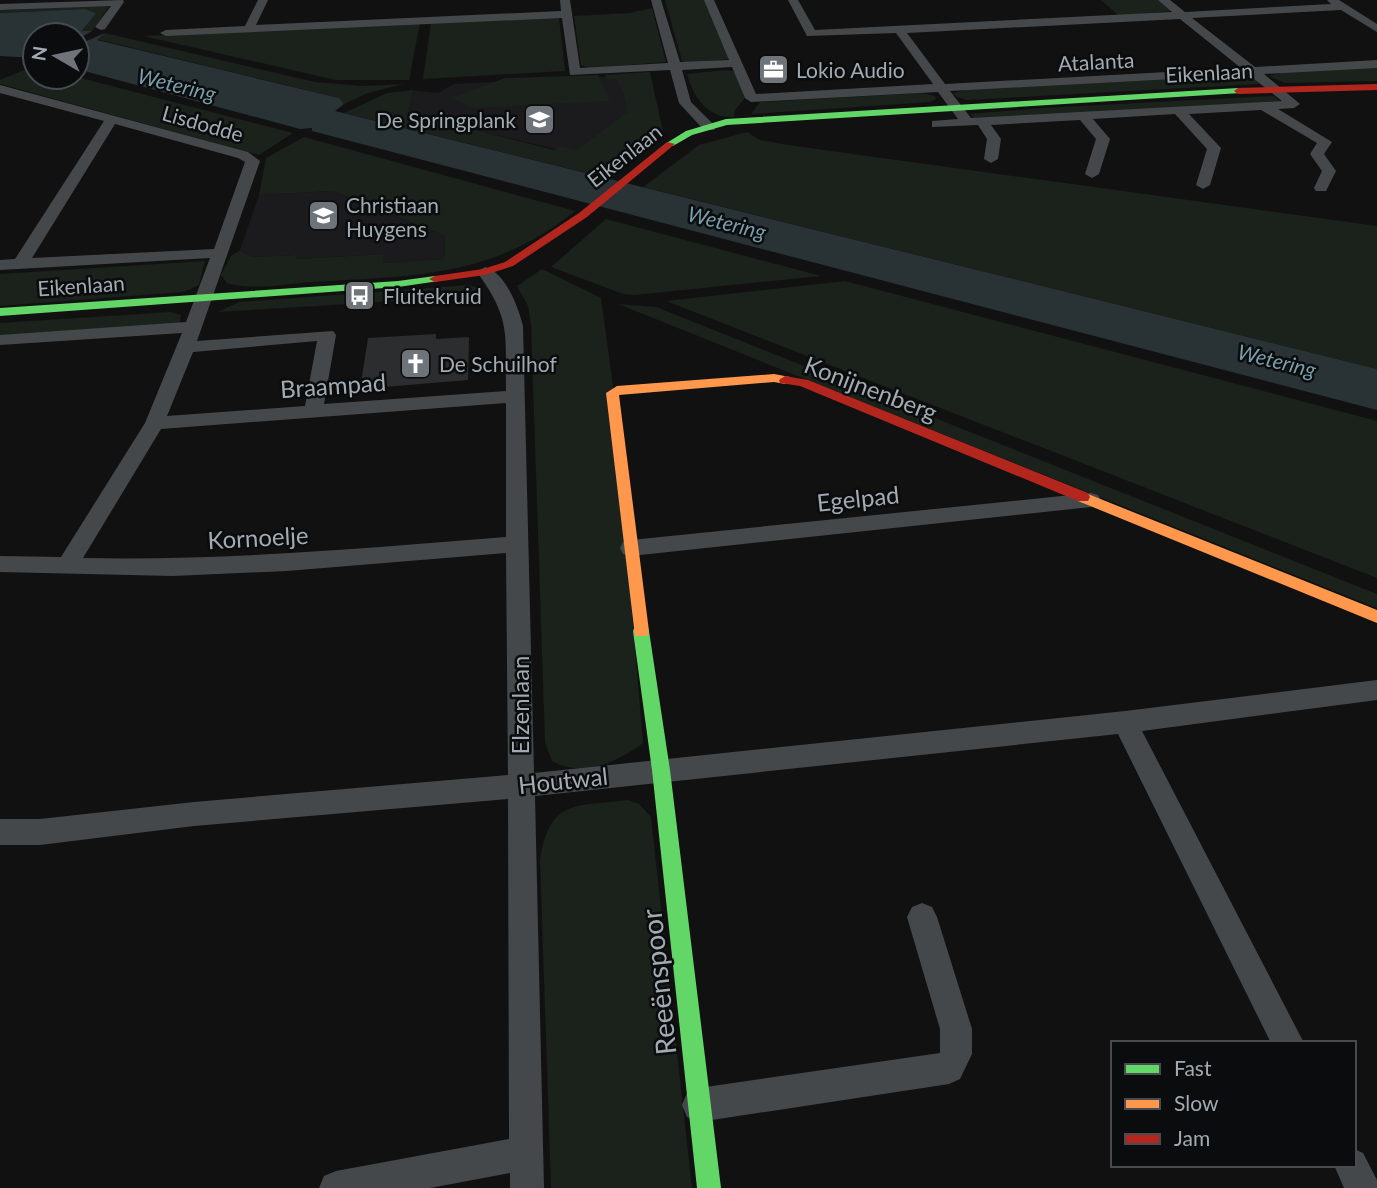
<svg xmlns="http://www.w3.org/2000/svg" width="1377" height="1188" viewBox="0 0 1377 1188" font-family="Lato,sans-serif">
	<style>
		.built { fill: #1b1b1d }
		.green { fill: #1b211b }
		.water { fill: #293235 }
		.building { fill: #2c2d2e }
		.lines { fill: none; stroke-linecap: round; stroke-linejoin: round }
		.street { fill: #45484a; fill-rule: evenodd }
		.fast { fill: #63d668; fill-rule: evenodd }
		.slow { fill: #ff974d; fill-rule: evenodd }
		.jam { fill: #b3261e; fill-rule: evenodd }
		.labels { text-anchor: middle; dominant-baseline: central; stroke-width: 5; stroke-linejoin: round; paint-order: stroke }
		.far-street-label { font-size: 21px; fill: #a2aab2; stroke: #0b0c0d }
		.far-poi-label { font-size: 21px; fill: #a2aab2; stroke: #0b0c0d; text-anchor: start }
		.far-water-label { font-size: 21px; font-style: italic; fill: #7a9eab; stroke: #0b0c0d }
		.street-label { font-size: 24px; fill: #a2aab2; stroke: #0b0c0d }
		.near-street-label { font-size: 28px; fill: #a2aab2; stroke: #0b0c0d }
	</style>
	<rect width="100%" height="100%" fill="#111"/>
	<g class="built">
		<polygon points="622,76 646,116 610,162 404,113 411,90 438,93 454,84"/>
		<polygon points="333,191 445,236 444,259 382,263 383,254 295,259 296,255 252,257 240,250 259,195"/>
	</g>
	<g class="green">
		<polygon points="665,0 708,0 729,54 728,59 688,63 682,61"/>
		<polygon points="1101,0 1159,0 1172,11 1119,16"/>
		<polygon points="110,5 92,31 82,32 95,13 85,9 0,13 0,10"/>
		<polygon points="652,8 666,62 590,68 581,65 574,16 630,13"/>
		<polygon points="557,17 559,18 565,71 423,79 431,23"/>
		<polygon points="420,23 409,80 336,80 143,36"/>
		<polygon points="105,33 315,82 363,86 404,84 368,93 344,104 339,98 96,39"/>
		<polygon points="34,66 35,77 77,77 293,133 259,155 0,84 0,80"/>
		<polygon points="1377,66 1377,81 1285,83 1269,76 1285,72"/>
		<path d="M725,70L736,71L745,98L735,110L734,117C707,119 693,96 687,74Z"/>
		<polygon points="650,72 663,132 611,179 344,113 387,93 413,90 408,113 554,150 560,146 577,150 623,115 628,115 623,91 616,79 607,80 605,75"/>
		<polygon points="598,75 610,99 607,101 473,108 452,98 505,78"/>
		<polygon points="1242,76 1257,79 1259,84 967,100 957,97 953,93 970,89"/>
		<polygon points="922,93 935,96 936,99 930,102 751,114 760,102"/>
		<polygon points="1274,96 1280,101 975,119 970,114 1042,108"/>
		<polygon points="747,132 760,140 788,145 1377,226 1377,369 643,187 699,145"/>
		<path d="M304,137L575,211C493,278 412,276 312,282C286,284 252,291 227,283L221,275L231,256L240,250L252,257L296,255V259L384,254L383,263L444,259L445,236L333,191L259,195L266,158Z"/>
		<polygon points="606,219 821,276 635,295 623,294 551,267"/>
		<polygon points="205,261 199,285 184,292 0,306 0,274"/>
		<path d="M542,269L601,298L613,386L643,743C616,763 583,778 552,761L545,742L531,325L528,306L517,286Z"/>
		<polygon points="845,281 1377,421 1377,578 666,301"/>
		<polygon points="469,285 485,290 432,299 218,312 239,302"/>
		<polygon points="618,304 656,307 1377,594 1377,608"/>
		<polygon points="170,312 181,315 180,322 168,326 0,338 0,323"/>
		<path d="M628,800L639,804L651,817L692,1188H551L540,860C550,798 575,807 628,800Z"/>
	</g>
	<g class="water">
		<polygon points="85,9 96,13 82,31 92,31 77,40 77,35 35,35 35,58 0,56 0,13"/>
		<polygon points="105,33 97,40 339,98 344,104 335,111 1377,369 1377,410 312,131 312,128 300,129 77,69 77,45"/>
	</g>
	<polygon class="building" points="436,334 436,339 469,337 468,380 360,389 368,338"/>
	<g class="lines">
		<g class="street">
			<polygon points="123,0 124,2 105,29 101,30 95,27 111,6 0,10 0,4"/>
			<path d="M258,0H268L256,25L561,11L560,0H570L580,68L668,63L651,0H661L680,62L729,60L704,0H714L756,94L933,84L896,33L807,36L788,0H798L815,30L1172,12L1158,0H1170L1185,12L1331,4L1327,0H1339L1377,24V32L1341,10L1192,18L1255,67L1377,60V68L1264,74L1300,104L1294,108L1278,109L1332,142L1324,154L1336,171L1326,191H1316L1314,188L1322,171L1310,154L1317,143L1261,110L1189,114L1221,148L1210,185L1203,189L1196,185L1207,149L1175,114L1093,119L1110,139L1099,174L1092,178L1085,174L1096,139L1080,120L991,125L1001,139L998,159L991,163L984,159L987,139L978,125L932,127V121L958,119L938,92L751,102L745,98L732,67L682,70L691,102L716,127L714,130H704L679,103L670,70L570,75L562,18L166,36L160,33L166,30L245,26ZM1180,19L1241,68L945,84L907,33ZM1249,75L1282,101L971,118L950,91Z"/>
			<path d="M0,85L248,152L260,161L197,341L333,331L336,335L324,404L506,391C505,335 512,320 477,272L485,267C506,273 518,307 523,326L534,773L1125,711L1377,680V700L1142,731L1304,1043H1271L1118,734L535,796L544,1188H510V1173L430,1188H319L324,1176L336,1171L509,1139L508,799L194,826L40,845H0V819H40L194,802L508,775L506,553L287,571L173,576L0,572V556L61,557L145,423L182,333L0,345V335L186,322L210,258L0,270V260L15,259L104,121L0,93ZM115,124L238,158L245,162L214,249L32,258ZM317,341L305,406L167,416L193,352ZM506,403V537C365,548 225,561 83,558L161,429Z"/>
			<polygon points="1091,493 1098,495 1101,500 1098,505 1091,507 631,556 623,554 620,548 623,542 631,540"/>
			<polygon points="922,903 932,907 937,917 972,1029 972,1054 960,1079 949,1084 699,1122 687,1117 682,1105 687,1093 699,1088 940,1053 940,1029 907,917 912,907"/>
			<polygon points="1354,1149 1363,1153 1377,1180 1377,1188 1344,1188 1334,1165 1354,1165"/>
		</g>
		<g class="fast">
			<polygon points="1238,88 1241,89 1241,93 727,125 692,135 673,146 665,144 686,131 726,119"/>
			<polygon points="435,276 441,279 439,281 398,287 0,316 0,308 398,281"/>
			<polygon points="641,625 647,626 649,631 670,770 721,1188 697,1188 652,770 633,631 635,626"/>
		</g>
		<g class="slow">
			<polygon points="774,374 790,377 791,380 785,384 774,382 619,395 649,631 647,636 635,636 606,393 617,386"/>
			<polygon points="1083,492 1377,610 1377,623 1078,501 1076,497"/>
		</g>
		<g class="jam">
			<polygon points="1377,84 1377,90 1238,94 1234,91 1238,88"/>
			<polygon points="667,142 675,144 587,217 513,266 485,275 435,282 429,279 435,276 483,269 505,262 579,213"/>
			<polygon points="785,376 808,380 1088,493 1090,497 1088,501 1078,501 800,386 780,383 779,380"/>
		</g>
	</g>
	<defs>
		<symbol id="office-square" viewBox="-11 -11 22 22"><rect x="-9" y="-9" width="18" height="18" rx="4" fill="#6f747a" stroke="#0b0c0d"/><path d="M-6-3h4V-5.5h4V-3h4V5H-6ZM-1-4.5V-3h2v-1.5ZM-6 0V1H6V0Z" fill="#fff"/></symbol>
		<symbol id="school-square" viewBox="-11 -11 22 22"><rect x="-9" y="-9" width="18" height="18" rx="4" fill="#6f747a" stroke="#0b0c0d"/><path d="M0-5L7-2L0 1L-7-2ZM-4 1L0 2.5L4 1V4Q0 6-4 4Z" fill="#fff"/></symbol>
		<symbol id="bus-square" viewBox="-11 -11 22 22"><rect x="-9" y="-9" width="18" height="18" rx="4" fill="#6f747a" stroke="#0b0c0d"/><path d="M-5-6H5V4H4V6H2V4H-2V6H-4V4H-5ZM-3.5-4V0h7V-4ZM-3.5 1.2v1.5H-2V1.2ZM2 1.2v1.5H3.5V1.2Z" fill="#fff"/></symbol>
		<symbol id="church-square" viewBox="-11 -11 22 22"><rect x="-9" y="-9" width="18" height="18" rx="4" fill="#6f747a" stroke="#0b0c0d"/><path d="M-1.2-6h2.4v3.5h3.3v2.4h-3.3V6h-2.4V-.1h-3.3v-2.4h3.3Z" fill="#fff"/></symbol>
	</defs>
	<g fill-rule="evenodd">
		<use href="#office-square" x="756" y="52" width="35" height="35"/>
		<use href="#school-square" x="522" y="102" width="35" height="35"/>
		<use href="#school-square" x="306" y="198" width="35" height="35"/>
		<use href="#bus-square" x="342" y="278" width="35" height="35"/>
		<use href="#church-square" x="398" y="346" width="35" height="35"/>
	</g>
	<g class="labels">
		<g class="far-street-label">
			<text transform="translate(1096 61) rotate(-3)">Atalanta</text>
			<text transform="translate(1209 72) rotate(-3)">Eikenlaan</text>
			<text transform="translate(203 123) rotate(16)">Lisdodde</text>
			<text transform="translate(624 155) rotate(-38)">Eikenlaan</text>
			<text transform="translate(81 285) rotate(-4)">Eikenlaan</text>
		</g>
		<g class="far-poi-label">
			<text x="796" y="69">Lokio Audio</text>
			<text x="516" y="119" text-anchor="end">De Springplank</text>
			<text x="346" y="204">Christiaan<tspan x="346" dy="24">Huygens</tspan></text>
			<text x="383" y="295">Fluitekruid</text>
			<text x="439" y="363">De Schuilhof</text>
		</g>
		<g class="far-water-label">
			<text transform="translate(177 84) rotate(14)">Wetering</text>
			<text transform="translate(727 222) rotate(14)">Wetering</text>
			<text transform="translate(1277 360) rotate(14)">Wetering</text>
		</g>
		<g class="street-label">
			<text transform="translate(333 385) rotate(-4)">Braampad</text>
			<text transform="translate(871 388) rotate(21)">Konijnenberg</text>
			<text transform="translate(858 498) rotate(-6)">Egelpad</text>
			<text transform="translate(258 537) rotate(-3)">Kornoelje</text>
			<text transform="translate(519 705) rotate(-90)">Elzenlaan</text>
			<text transform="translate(563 780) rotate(-6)">Houtwal</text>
		</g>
		<g class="near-street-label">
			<text transform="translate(658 982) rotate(-96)">Reeënspoor</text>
		</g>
	</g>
	<rect x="1111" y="1041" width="245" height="126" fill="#0b0c0d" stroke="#474b4f" stroke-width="2"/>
	<rect x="1125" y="1064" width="35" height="10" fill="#63d668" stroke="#474b4f" stroke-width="2"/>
	<text x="1174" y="1076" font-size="21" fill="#a2aab2">Fast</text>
	<rect x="1125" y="1099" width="35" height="10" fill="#ff974d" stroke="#474b4f" stroke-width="2"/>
	<text x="1174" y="1111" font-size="21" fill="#a2aab2">Slow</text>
	<rect x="1125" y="1134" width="35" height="10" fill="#b3261e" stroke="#474b4f" stroke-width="2"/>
	<text x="1174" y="1146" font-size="21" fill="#a2aab2">Jam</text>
	<g transform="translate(56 56) rotate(279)"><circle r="33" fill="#0b0c0d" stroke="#474b4f" stroke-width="2"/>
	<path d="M0-5L12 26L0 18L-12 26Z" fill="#6f747a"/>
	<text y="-10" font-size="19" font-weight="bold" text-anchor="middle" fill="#a2aab2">N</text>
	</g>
</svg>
